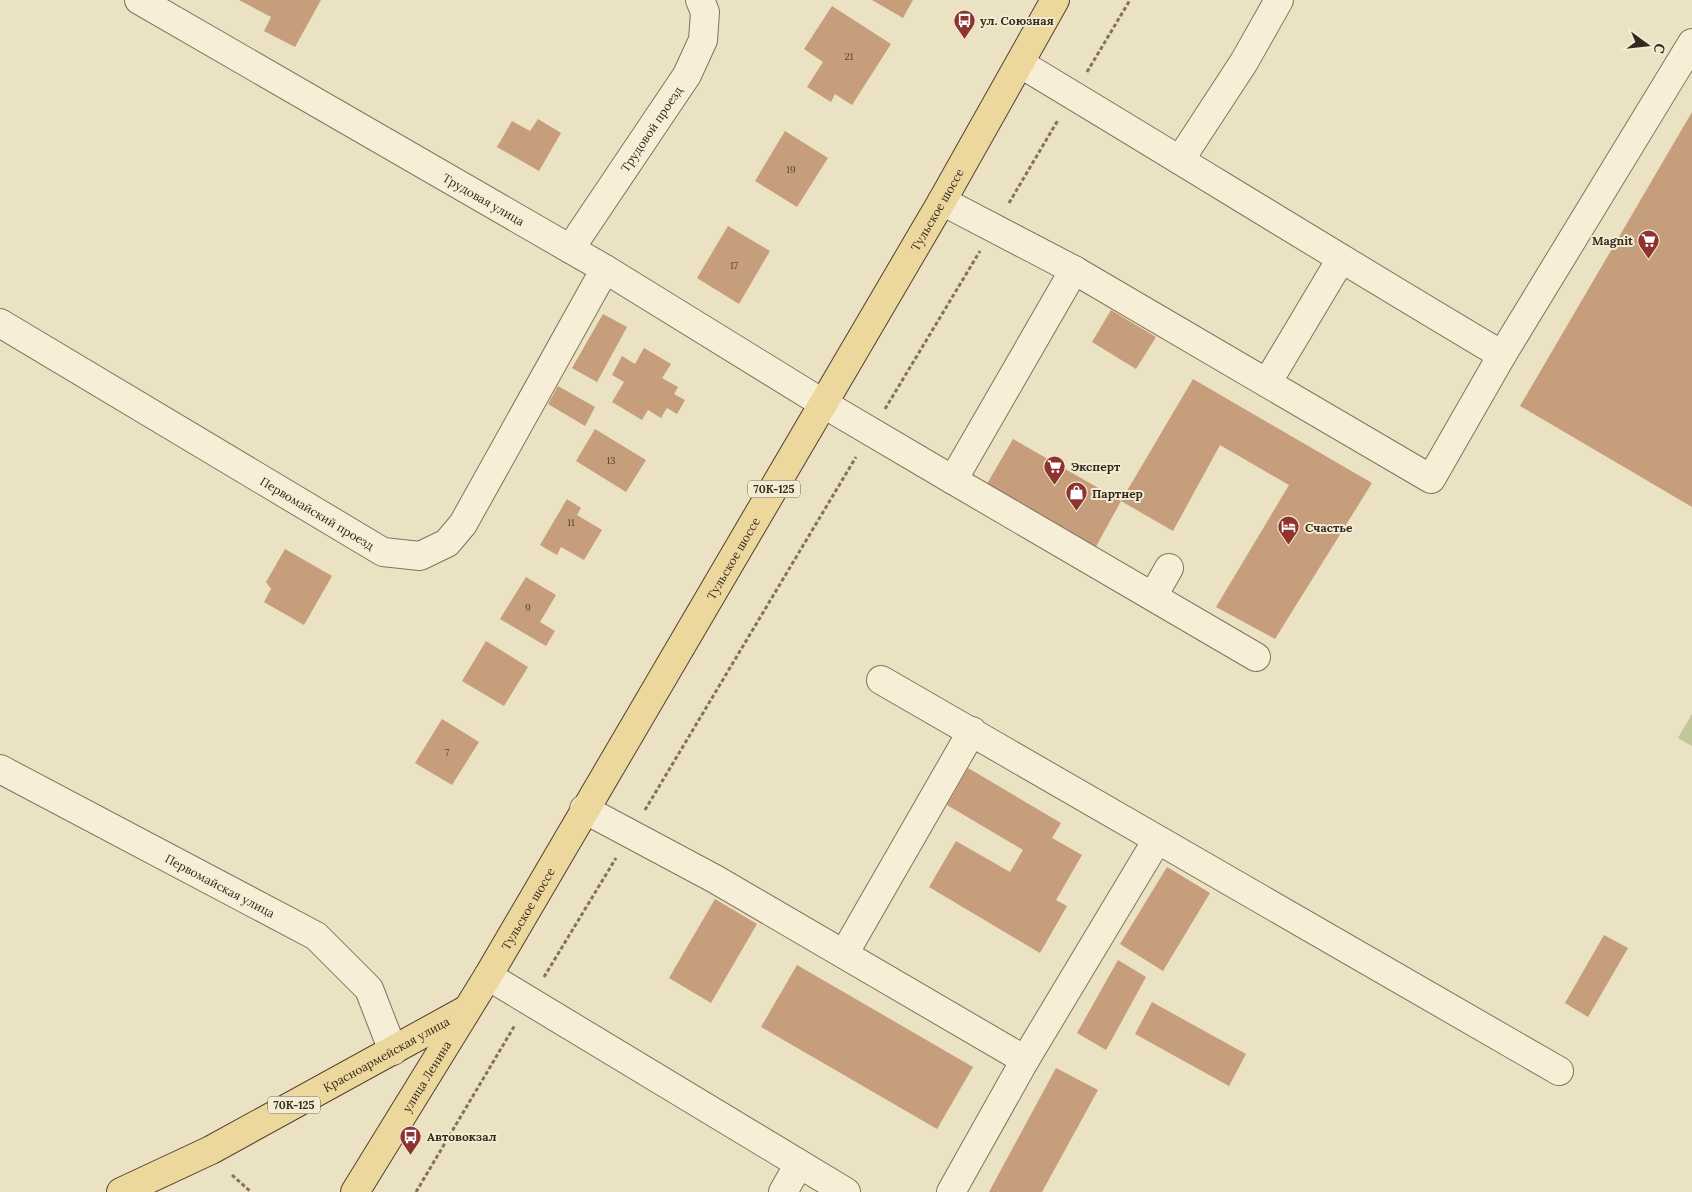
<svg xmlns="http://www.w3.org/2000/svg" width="1692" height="1192" viewBox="0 0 1692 1192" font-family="Lora,serif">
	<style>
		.green { fill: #c0c898 }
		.building { fill: #c69e7b }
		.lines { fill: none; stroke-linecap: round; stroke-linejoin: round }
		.minor-casing { stroke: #84725b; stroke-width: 30 }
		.major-casing { stroke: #52412f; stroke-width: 30 }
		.path { stroke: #84725b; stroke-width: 3; stroke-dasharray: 4 2.5; stroke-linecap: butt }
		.minor { stroke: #f6eed6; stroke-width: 28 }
		.major { stroke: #ecd79d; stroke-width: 28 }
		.labels { text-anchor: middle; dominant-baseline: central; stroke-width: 4; stroke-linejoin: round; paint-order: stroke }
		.number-label { font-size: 10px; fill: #584735 }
		.shield { fill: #f3ebd2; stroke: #6d6454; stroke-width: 1 }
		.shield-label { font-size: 11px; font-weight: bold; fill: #342a1e }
		.poi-label { font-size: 12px; font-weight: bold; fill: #342a1e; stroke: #f3ebd2; text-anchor: start }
		.street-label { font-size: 12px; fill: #342a1e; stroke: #f3ebd2 }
	</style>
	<rect width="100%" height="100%" fill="#ebe1c3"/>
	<polygon class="green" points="1692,714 1692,746 1678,738"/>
	<g class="building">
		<polygon points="239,0 321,0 295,47 264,31 271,17"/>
		<polygon points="872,0 913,0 903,18"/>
		<polygon points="832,6 891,44 852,105 835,94 831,102 807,87 823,62 804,49"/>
		<polygon points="1692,112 1692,507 1520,406"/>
		<polygon points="538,119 561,133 539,171 497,147 512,121 530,131"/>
		<polygon points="785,131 828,158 797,207 755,181"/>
		<polygon points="728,226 770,251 739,304 697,278"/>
		<polygon points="1111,310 1156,337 1136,369 1092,342"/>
		<polygon points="603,314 627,327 597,382 572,368"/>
		<polygon points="644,348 671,364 662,378 678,387 674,394 685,400 677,414 667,408 661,418 648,410 642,420 612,402 624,382 612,375 622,356 635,364"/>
		<polygon points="1193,379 1372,483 1275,639 1216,607 1289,485 1220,445 1173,531 1121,501 1093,552 984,489 1013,439 1121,501"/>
		<polygon points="558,386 595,407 585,426 548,404"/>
		<polygon points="595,429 646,460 626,492 576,461"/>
		<polygon points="567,499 581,508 577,515 602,530 584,560 561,547 557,555 540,545"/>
		<polygon points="285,549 332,576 304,625 264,602 271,589 266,582"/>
		<polygon points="526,577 556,595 540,622 555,631 546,646 500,619"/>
		<polygon points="486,641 528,667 504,706 462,681"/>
		<polygon points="442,719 479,742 452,785 415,763"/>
		<polygon points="968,768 1061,823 1052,838 1082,855 1056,900 1067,906 1040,953 929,887 956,841 1010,872 1023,850 947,805"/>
		<polygon points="1167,867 1210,893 1163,971 1120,944"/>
		<polygon points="715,899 757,924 711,1003 669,978"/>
		<polygon points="1604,935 1628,948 1588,1017 1565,1003"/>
		<polygon points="1118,960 1146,977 1106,1050 1077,1033"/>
		<polygon points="797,965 973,1067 937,1129 761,1027"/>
		<polygon points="1152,1002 1246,1054 1229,1086 1135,1034"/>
		<polygon points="1056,1068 1098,1090 1042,1192 989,1192"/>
	</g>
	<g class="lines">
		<defs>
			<g id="minor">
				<path id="s1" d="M139,0L605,269L824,404L953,480L1074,270"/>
				<polyline points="1180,160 1244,62 1279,0"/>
				<path d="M942,201L1074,270L1431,479L1502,355C1340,259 1181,160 1021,64"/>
				<path id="s2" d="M570,249L687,75L703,40L705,12L700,0"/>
				<path id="s3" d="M0,323L383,552L420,556L447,543L463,524L605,269"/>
				<polyline points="1502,355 1692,43"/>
				<polyline points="1267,383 1341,259"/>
				<polyline points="953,480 1256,657"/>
				<polyline points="1153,596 1169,568"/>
				<polyline points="881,680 1559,1071"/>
				<path id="s4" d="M0,769L316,936L369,989L393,1051"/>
				<polyline points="584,809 715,879 1025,1060"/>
				<polyline points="844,954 972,731"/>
				<polyline points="488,976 846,1192"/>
				<polyline points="783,1192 799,1164"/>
				<polyline points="951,1192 1025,1060 1157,840"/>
			</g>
			<g id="major">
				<path id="s5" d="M121,1192L211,1150L464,1011"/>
				<path id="s6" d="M355,1192L488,976L942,201L1055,0"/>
			</g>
		</defs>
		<use href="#minor" class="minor-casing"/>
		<use href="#major" class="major-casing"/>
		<g class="path">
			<polyline points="1087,72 1130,0"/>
			<polyline points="1009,203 1058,120"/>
			<polyline points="885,409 980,251"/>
			<polyline points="645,810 856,457"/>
			<polyline points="544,977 616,858"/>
			<polyline points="232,1175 251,1192"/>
			<polyline points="416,1192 515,1025"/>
		</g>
		<use href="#minor" class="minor"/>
		<use href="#major" class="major"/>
	</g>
	<defs>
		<symbol id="bus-pin" viewBox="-11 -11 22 30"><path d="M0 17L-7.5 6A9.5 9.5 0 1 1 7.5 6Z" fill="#8e332f" stroke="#f3ebd2"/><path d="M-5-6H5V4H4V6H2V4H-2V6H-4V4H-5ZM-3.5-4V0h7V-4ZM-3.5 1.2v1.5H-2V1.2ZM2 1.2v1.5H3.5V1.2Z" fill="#fff"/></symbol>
		<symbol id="supermarket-pin" viewBox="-11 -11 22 30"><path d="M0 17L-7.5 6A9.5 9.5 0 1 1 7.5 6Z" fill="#8e332f" stroke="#f3ebd2"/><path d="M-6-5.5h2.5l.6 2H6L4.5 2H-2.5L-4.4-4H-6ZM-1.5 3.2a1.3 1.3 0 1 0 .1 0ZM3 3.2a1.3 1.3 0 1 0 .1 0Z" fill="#fff"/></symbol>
		<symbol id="shop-pin" viewBox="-11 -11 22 30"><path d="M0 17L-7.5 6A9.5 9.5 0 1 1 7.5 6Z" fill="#8e332f" stroke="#f3ebd2"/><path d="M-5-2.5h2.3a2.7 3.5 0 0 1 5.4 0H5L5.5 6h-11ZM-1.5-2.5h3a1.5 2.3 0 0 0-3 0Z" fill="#fff"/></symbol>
		<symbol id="hotel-pin" viewBox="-11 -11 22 30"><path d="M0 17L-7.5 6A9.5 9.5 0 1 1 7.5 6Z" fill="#8e332f" stroke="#f3ebd2"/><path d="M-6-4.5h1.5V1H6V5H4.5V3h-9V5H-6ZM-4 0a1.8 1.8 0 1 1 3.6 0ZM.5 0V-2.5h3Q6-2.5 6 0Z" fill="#fff"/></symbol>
	</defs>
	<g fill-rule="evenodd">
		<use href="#bus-pin" x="952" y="8" width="25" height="34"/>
		<use href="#supermarket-pin" x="1636" y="228" width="25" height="34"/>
		<use href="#supermarket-pin" x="1042" y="454" width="25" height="34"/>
		<use href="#shop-pin" x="1064" y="480" width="25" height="34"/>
		<use href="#hotel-pin" x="1276" y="514" width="25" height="34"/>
		<use href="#bus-pin" x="398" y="1124" width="25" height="34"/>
	</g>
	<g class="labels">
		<g class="number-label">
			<text x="849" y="56">21</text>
			<text x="791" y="169">19</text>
			<text x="734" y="265">17</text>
			<text x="611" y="460">13</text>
			<text x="571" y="522">11</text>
			<text x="528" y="607">9</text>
			<text x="447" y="752">7</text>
		</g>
		<g class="shield">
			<rect x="748" y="480.5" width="52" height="17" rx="4"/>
			<rect x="268" y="1096.5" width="52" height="17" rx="4"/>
		</g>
		<g class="shield-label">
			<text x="774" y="489">70К-125</text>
			<text x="294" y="1105">70К-125</text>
		</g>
		<g class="poi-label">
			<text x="980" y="20">ул. Союзная</text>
			<text x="1633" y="240" text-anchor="end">Magnit</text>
			<text x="1071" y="466">Эксперт</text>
			<text x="1092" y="493">Партнер</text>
			<text x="1305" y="527">Счастье</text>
			<text x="427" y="1136">Автовокзал</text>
		</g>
		<g class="street-label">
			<text stroke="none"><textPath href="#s2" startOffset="145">Трудовой проезд</textPath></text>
			<text stroke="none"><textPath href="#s1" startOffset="398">Трудовая улица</textPath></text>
			<text stroke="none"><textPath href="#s6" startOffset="1142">Тульское шоссе</textPath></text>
			<text stroke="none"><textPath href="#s3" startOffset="370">Первомайский проезд</textPath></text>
			<text stroke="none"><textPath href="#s6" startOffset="738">Тульское шоссе</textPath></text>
			<text stroke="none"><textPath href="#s4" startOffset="249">Первомайская улица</textPath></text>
			<text stroke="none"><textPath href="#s6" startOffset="332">Тульское шоссе</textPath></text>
			<text stroke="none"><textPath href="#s5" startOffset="299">Красноармейская улица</textPath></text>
			<text stroke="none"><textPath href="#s6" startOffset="136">улица Ленина</textPath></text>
		</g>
	</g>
	<g transform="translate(1647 45) rotate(105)" stroke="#f3ebd2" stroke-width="4" paint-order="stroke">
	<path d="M0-4L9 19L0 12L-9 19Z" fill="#342a1e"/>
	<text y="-8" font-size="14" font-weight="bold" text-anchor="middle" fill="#342a1e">С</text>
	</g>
</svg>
